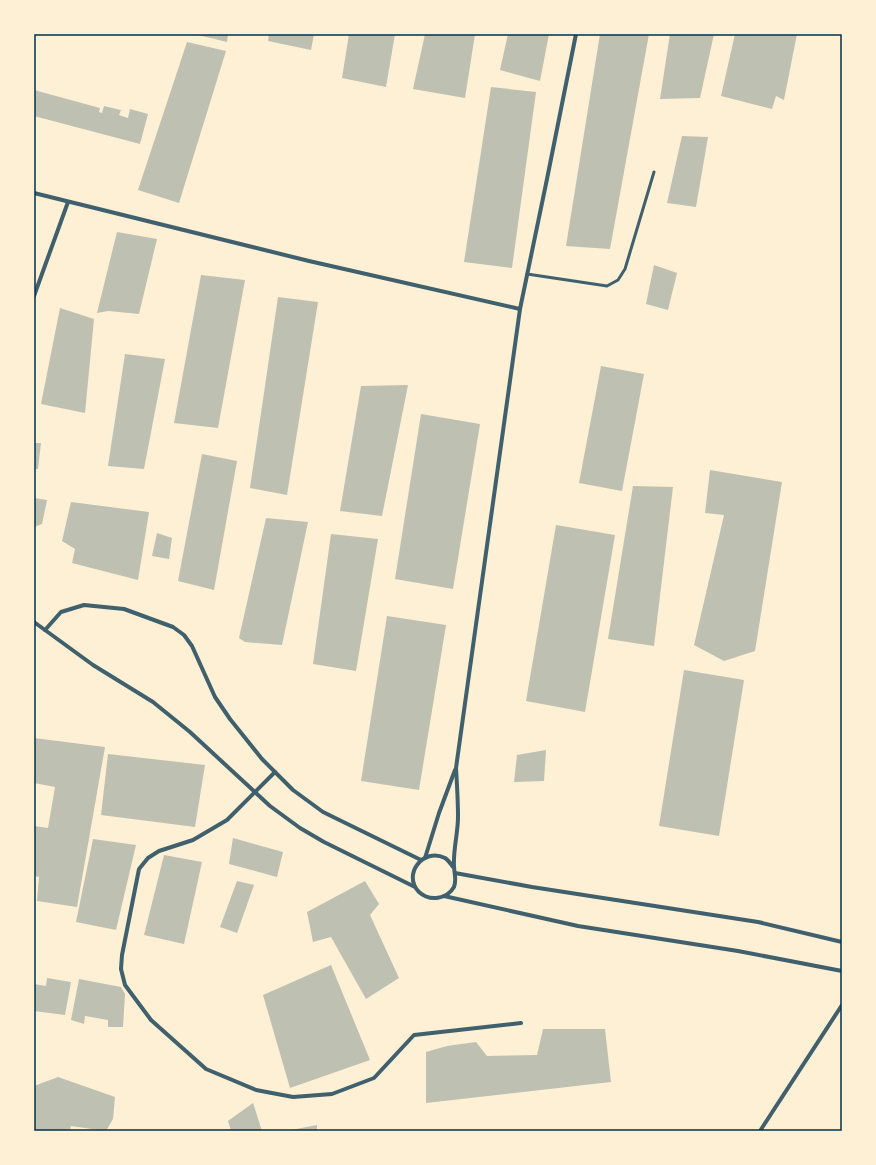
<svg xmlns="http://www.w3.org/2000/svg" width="876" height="1165" viewBox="0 0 876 1165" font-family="Raleway,sans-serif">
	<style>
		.building { fill: #bec0b2 }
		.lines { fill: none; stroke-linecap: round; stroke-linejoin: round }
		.service { stroke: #3f606c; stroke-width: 3 }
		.minor { stroke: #3f606c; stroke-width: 4 }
		.neatline { fill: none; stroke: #003049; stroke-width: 1.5 }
	</style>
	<rect width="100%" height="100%" fill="#fdf0d5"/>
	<g class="building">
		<polygon points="194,34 228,34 227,42"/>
		<polygon points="269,34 314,34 311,50 268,41"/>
		<polygon points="349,34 395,34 386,87 342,78"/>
		<polygon points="425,34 475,34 465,98 413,89"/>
		<polygon points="508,34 549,34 540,81 500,70"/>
		<polygon points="600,34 649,34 610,249 566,246"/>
		<polygon points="670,34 714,34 700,98 660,99"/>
		<polygon points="735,34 797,34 784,100 776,96 772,109 721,96"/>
		<polygon points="187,42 226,51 179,203 138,190"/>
		<polygon points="491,87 536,92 512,268 464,262"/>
		<polygon points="34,90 100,108 99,112 102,113 104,106 121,110 119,115 128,118 130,109 148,114 140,144 34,116"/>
		<polygon points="682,136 708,137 696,207 667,203"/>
		<polygon points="117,232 157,239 139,314 108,311 97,313"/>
		<polygon points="654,265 677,273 668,310 646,304"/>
		<polygon points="201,275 245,280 218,428 174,423"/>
		<polygon points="278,297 318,302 287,495 250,488"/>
		<polygon points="60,308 94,319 85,413 41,404"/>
		<polygon points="125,354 165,359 144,469 108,466"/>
		<polygon points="601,366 644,374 622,491 579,483"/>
		<polygon points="408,385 382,516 340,511 361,386"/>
		<polygon points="421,414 480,424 453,589 395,579"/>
		<polygon points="34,443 41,443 38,469 34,469"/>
		<polygon points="202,454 237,461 214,590 178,581"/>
		<polygon points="710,470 782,482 755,651 724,661 694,645 724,515 705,513"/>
		<polygon points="633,486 673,487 654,646 608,639"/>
		<polygon points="34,498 47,500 42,524 34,527"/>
		<polygon points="71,502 149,512 138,580 72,563 75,549 62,541"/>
		<polygon points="266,518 308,522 282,645 245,642 239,638"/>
		<polygon points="556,525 615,535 585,712 526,701"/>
		<polygon points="157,533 172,538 169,559 152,556"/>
		<polygon points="331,534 378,539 356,671 313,664"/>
		<polygon points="387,616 446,625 419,790 361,781"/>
		<polygon points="684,670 744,680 719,836 659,826"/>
		<polygon points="34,738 105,747 77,907 37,901 39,877 34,876 34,826 48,828 55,787 34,783"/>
		<polygon points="546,750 544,781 514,782 517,755"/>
		<polygon points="108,754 205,765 195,827 101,815"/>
		<polygon points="233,838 283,852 277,877 229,864"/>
		<polygon points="93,839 136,845 116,930 76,922"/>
		<polygon points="164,855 202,862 184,944 144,935"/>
		<polygon points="237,881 254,885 237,933 220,927"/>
		<polygon points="365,881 379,904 370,915 399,978 366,999 331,937 313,942 307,912"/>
		<polygon points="331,965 370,1060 290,1088 263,995"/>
		<polygon points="47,978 71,982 65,1015 34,1011 34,984 46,986"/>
		<polygon points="79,979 121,987 125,994 123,1027 108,1027 108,1020 85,1016 84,1024 71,1020"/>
		<polygon points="543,1029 605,1029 611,1082 426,1103 426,1052 447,1046 476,1042 487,1056 537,1055"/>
		<polygon points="58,1077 115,1097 113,1119 106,1131 71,1126 70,1131 34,1131 34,1086"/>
		<polygon points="253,1103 262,1131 231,1131 228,1121"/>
		<polygon points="317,1125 317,1131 291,1131 291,1130"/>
	</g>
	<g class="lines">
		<polyline class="service" points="527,274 607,286 618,280 625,269 654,172"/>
		<g class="minor">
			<polyline points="34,193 309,261 520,309"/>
			<polyline points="34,296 68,202"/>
			<polyline points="34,622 93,665 153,702 190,732 270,806 300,828 324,842 415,887"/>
			<polyline points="45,630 61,612 84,605 124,609 173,627 184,635 192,646 215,697 230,719 262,759 293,790 323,812 421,860"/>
			<polyline points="275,772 227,820 193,840 159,851 148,858 139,869 122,955 121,969 125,985 151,1020 206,1069 256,1090 293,1097 332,1094 374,1078 414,1035 521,1023"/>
			<polyline points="425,858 439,813 455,770"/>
			<path d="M453,867C451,864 448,860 445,858C423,847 402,875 419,892C430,902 447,899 454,887C457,879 454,873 454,866C453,850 458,833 458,817C458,800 457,784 456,768L520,309L547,179L576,34"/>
			<polyline points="455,873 532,887 758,922 842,942"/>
			<polyline points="444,896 578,926 738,951 842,971"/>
			<polyline points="760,1131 842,1005"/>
		</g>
	</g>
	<rect width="876" height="1165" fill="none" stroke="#fdf0d5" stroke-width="70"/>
	<rect x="35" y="35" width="806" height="1095" class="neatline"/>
</svg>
